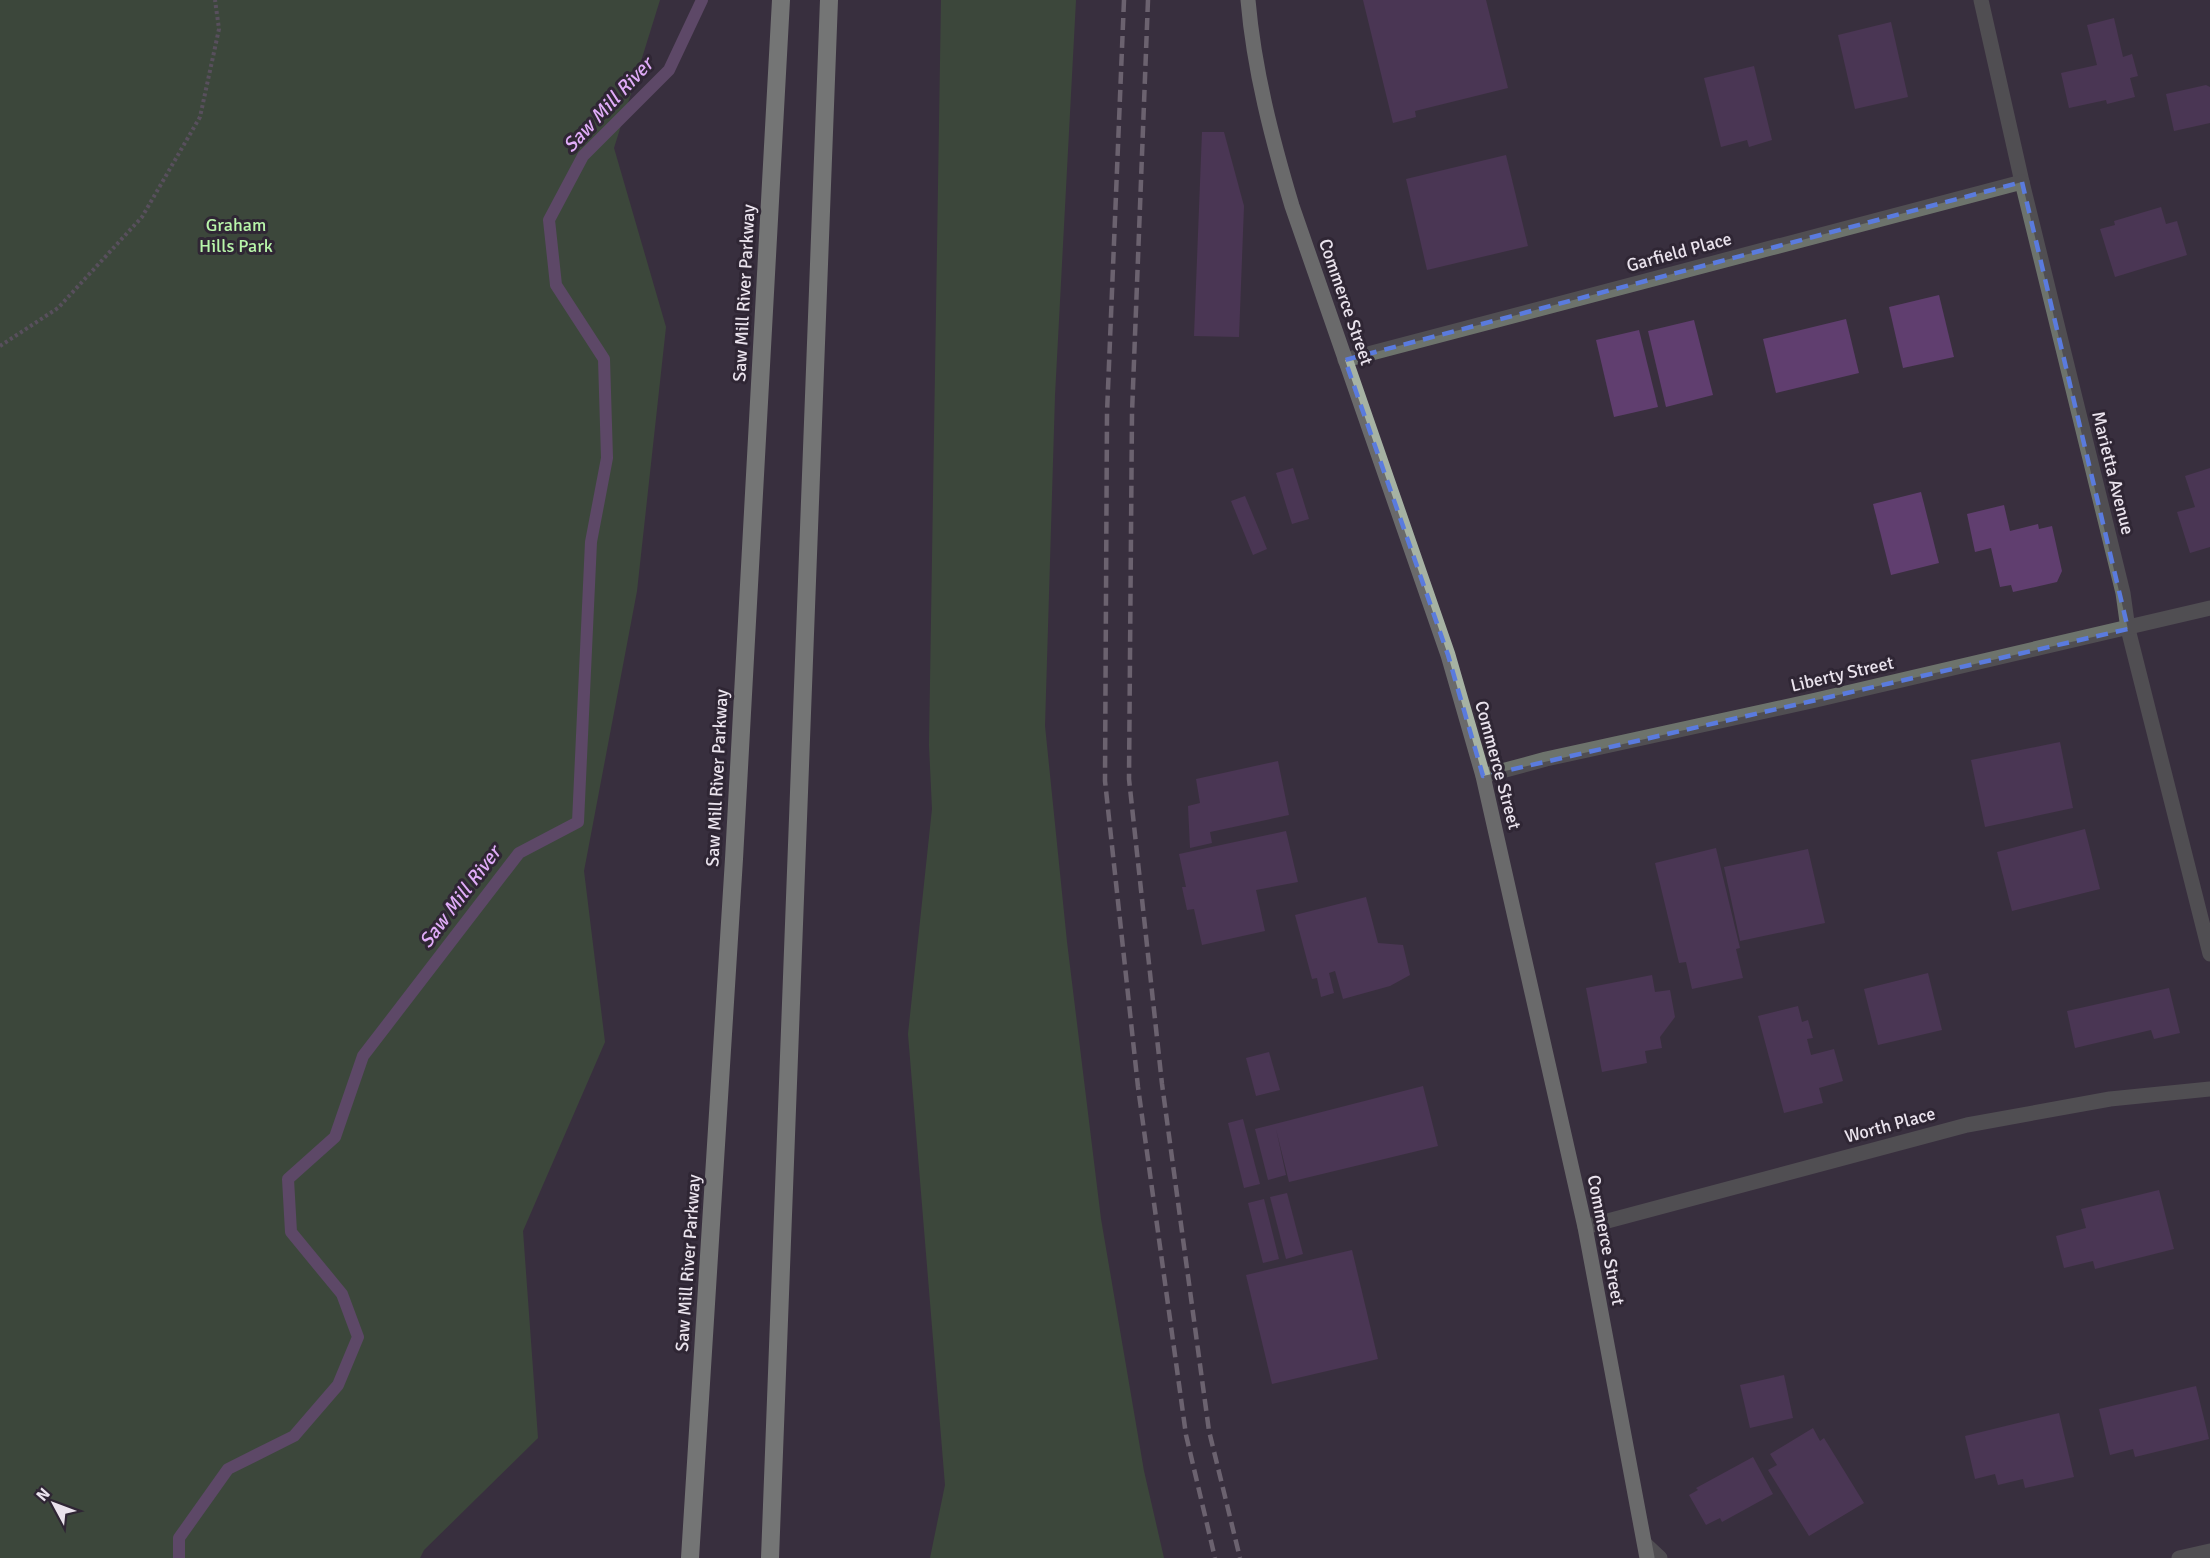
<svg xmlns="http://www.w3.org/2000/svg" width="2210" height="1558" viewBox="0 0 2210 1558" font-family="Signika,sans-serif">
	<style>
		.green { fill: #406538 }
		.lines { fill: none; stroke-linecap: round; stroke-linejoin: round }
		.stream { stroke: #896699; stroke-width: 12 }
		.building { fill: #603e6f }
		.path { stroke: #7f7683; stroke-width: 4; stroke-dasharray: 3 3; stroke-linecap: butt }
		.minor { stroke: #6d736c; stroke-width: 15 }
		.major { stroke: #a6b2a3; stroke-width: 15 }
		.highway { stroke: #bccab8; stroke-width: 18 }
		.rail { stroke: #a89fab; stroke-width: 4.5; stroke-dasharray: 12 6; stroke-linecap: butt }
		.marked { fill: none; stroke: #5a7bde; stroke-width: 4.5; stroke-dasharray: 12 8; stroke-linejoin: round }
		.labels { text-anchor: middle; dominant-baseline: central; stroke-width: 6; stroke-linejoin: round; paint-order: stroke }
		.park-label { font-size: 18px; fill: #b8f5aa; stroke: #2f2634 }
		.street-label { font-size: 18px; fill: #eae3ed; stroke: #2f2634 }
		.water-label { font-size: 20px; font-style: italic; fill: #e0acf8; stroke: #2f2634 }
	</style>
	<rect width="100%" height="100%" fill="#392f3e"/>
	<g class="green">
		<polygon points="0,0 660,0 614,148 666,327 637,591 584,871 605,1042 523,1231 538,1438 424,1550 420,1558 0,1558"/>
		<polygon points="941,0 1076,0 1055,395 1045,726 1067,942 1101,1219 1144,1471 1164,1558 930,1558 945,1485 908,1034 932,809 929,745"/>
	</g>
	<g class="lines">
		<polyline class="stream" points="179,1558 179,1538 228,1469 294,1436 338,1385 358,1337 342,1294 291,1232 288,1179 335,1137 363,1056 519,853 578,822 591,542 607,458 604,359 556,285 549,220 583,156 669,70 702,0"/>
	</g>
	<g class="building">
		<polygon points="1363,0 1486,0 1508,88 1415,111 1416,117 1393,123"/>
		<polygon points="2114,18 2123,57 2132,54 2138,76 2130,78 2135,97 2107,104 2106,100 2069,108 2061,73 2097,65 2087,25"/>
		<polygon points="1891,22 1908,97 1855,109 1838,35"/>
		<polygon points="1754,66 1772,140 1749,147 1747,140 1721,147 1704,78"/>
		<polygon points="2206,85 2210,87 2210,123 2174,131 2166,94"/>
		<polygon points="1202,132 1224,132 1244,206 1239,337 1194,336"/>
		<polygon points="1506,155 1528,246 1427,270 1406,179"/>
		<polygon points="2161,207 2166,224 2177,221 2187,255 2115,277 2100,229 2115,225 2114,221"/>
		<polygon points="1939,295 1954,357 1903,368 1889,307"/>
		<polygon points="1846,319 1859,373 1776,393 1763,339"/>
		<polygon points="1694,320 1713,395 1666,407 1648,331"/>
		<polygon points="1639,330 1658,407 1614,417 1596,340"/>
		<polygon points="1293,468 1309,519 1292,524 1276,473"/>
		<polygon points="2210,468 2210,547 2190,553 2177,512 2195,507 2185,476"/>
		<polygon points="1921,492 1939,563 1891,575 1873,504"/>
		<polygon points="1245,496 1267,549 1253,555 1231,501"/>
		<polygon points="2004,505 2010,531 2038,524 2039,529 2052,526 2062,571 2057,582 2013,592 2011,585 2000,587 1991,548 1975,552 1967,514"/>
		<polygon points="2060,742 2073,808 1985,827 1971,760"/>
		<polygon points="1278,761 1289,815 1210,832 1212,843 1190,848 1188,806 1200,803 1196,779"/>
		<polygon points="2085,829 2100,889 2012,911 1997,852"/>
		<polygon points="1286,831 1298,882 1256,890 1265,931 1202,945 1194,909 1187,910 1182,887 1186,887 1179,854"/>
		<polygon points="1716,848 1740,948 1736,949 1743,978 1692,989 1686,962 1679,963 1655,863"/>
		<polygon points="1808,849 1825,923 1740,941 1724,867"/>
		<polygon points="1366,897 1378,943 1403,945 1410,975 1390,986 1343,999 1335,971 1329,973 1334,993 1321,997 1317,978 1312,979 1295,915"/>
		<polygon points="1928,973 1942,1030 1878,1045 1864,989"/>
		<polygon points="1652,975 1655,992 1670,990 1675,1017 1660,1037 1662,1048 1645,1051 1647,1063 1602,1072 1586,988"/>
		<polygon points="2169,988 2180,1033 2154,1039 2151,1030 2075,1048 2067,1011"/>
		<polygon points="1798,1006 1802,1022 1808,1020 1813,1038 1807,1039 1811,1055 1834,1049 1843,1081 1819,1088 1823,1103 1784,1113 1758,1016"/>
		<polygon points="1269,1052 1280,1090 1256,1096 1246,1058"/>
		<polygon points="1423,1086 1438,1146 1289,1182 1276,1129 1286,1175 1268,1180 1255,1129"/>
		<polygon points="1243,1119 1260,1184 1244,1188 1228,1123"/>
		<polygon points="2159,1190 2174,1249 2095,1269 2093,1261 2064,1268 2056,1236 2086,1228 2081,1209"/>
		<polygon points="1287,1193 1303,1254 1286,1259 1270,1197"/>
		<polygon points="1264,1199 1279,1259 1263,1263 1248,1203"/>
		<polygon points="1352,1250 1378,1359 1272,1384 1246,1275"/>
		<polygon points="1784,1375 1793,1418 1750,1428 1740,1385"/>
		<polygon points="2196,1386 2209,1439 2135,1457 2133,1449 2110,1455 2099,1409"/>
		<polygon points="2059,1413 2074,1477 2025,1488 2023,1479 1998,1485 1995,1474 1975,1479 1965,1436"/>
		<polygon points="1813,1428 1820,1441 1824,1438 1864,1503 1809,1536 1768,1470 1777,1465 1770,1454"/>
		<polygon points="1753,1457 1773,1494 1722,1522 1720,1518 1706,1525 1689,1495 1698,1490 1696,1488"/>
	</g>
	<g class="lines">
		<polyline class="path" points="0,346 58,308 142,217 200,117 219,29 215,0"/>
		<g class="minor">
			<polyline points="1981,0 2022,182 2123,593 2128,629 2210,954"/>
			<polyline points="1345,360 2022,182"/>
			<polyline points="1483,776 1546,759 1816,700 2210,608"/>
			<polyline points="1585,1227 1967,1125 2110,1099 2210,1089"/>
			<polyline points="1645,1544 1660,1558"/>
			<polyline points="2179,1558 2210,1551"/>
		</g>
		<path class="major" d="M1248,0C1254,70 1272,139 1292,206L1448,655L1483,776L1585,1227L1647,1558"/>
		<g class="highway">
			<polyline points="690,1558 734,859 781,0"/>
			<polyline points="770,1558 829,0"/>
		</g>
		<g class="rail">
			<polyline points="1124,0 1107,413 1105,781 1138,1087 1186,1435 1215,1558"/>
			<polyline points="1148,0 1132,413 1129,779 1162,1084 1209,1431 1240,1558"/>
		</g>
	</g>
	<path d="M0 0H2210V1558H0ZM2022,182L2128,629L1483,776L1448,655L1345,360Z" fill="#392f3e" fill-opacity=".55" fill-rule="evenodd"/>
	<path class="marked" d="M2022,182L2128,629L1483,776L1448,655L1345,360Z"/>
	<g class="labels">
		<g class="park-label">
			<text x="236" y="225">Graham<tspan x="236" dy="21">Hills Park</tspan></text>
		</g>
		<g class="street-label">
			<text transform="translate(1679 252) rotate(-15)">Garfield Place</text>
			<text transform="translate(744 293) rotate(-87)">Saw Mill River Parkway</text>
			<text transform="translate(1346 302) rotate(71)">Commerce Street</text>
			<text transform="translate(2113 473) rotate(76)">Marietta Avenue</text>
			<text transform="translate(1842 674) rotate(-13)">Liberty Street</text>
			<text transform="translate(1498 765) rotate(75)">Commerce Street</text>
			<text transform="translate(717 778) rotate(-87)">Saw Mill River Parkway</text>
			<text transform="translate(1890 1125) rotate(-15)">Worth Place</text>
			<text transform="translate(1606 1240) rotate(79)">Commerce Street</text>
			<text transform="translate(688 1263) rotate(-86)">Saw Mill River Parkway</text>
		</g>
		<g class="water-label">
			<text transform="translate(608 105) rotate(-47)">Saw Mill River</text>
			<text transform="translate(460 897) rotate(-53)">Saw Mill River</text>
		</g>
	</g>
	<g transform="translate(54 1504) rotate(311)" stroke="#2f2634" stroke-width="4.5" paint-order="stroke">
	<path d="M0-4.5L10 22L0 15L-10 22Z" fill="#eae3ed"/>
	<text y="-9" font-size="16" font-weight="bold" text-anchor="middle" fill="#eae3ed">N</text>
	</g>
</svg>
